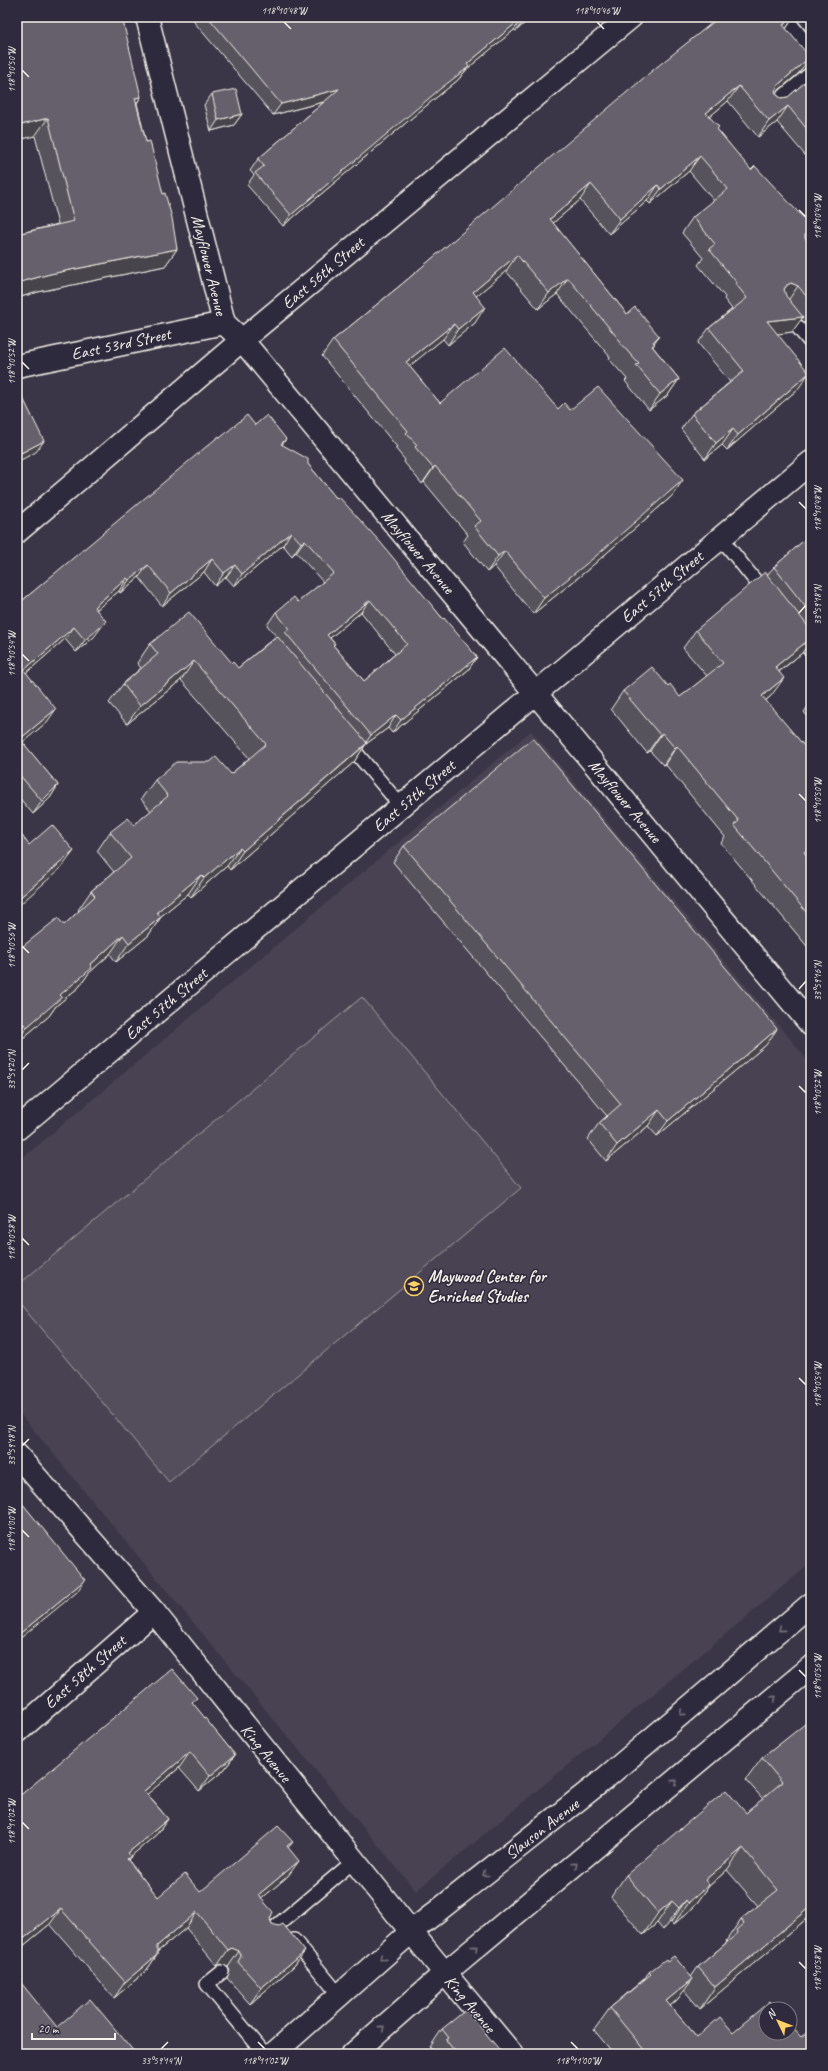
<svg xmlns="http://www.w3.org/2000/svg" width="828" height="2071" viewBox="0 0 828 2071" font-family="Caveat,sans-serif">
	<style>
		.built { fill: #484352 }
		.green { fill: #534e5c; stroke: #a4a0a2 }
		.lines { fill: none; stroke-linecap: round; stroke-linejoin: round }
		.lane-casing { stroke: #f4f1e8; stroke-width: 16 }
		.street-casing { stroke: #f4f1e8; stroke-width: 25 }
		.primary-casing { stroke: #f4f1e8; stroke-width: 25 }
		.lane { stroke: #2f2a3d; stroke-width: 13 }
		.street { stroke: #2f2a3d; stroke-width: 22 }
		.primary { stroke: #2f2a3d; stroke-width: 22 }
		.wall { fill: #57535d; stroke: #f4f1e8; fill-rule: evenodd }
		.shaded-wall { fill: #47444c; stroke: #f4f1e8 }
		.building { fill: #65616c; stroke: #f4f1e8; fill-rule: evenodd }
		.oneway { stroke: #747079 }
		.ticks { fill: none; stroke: #f4f1e8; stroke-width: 1.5 }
		.labels { text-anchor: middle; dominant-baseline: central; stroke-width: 3; stroke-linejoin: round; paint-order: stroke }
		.street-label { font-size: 17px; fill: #f4f1e8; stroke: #2f2a3d }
		.poi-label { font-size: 17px; font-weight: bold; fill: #f4f1e8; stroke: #2f2a3d; text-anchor: start }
		.neatline { fill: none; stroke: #f4f1e8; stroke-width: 1.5 }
		.ticks-label { font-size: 10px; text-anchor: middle; fill: #f4f1e8 }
	</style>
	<rect width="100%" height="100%" fill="#3b3647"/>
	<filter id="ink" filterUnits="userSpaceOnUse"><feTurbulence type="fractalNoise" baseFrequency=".025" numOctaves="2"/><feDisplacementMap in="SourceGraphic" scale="8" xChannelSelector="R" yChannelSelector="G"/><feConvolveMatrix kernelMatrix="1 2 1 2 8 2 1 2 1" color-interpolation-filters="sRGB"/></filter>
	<g filter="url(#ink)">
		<polygon class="built" points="531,731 811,1064 811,1563 416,1891 17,1410 17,1163"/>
		<polygon class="green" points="362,997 521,1188 169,1482 17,1300 17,1286"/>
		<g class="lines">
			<defs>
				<g id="lane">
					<polyline points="785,17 811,49"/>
					<polyline points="772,106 811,73"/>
					<polyline points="785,312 811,343"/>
					<polyline points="721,538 766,594"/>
					<polyline points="795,632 811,651"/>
					<polyline points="347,742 401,806"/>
					<polyline points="267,1934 354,1861"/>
					<polyline points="294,1940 340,1996"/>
					<polyline points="222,1972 207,1984 265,2054"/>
				</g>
				<g id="street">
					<polyline points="147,17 224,323 242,340 811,1025"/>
					<polyline points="17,366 224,323"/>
					<polyline points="17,532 242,340 631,17"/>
					<polyline points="17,1129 811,462"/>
					<polyline points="17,1455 154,1612 434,1960 512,2054"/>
					<polyline points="17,1732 154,1612"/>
				</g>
				<g id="primary">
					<polyline points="273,2054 411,1932 603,1780 811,1604"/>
					<polyline points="353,2054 445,1973 811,1667"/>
				</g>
			</defs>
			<use href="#lane" class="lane-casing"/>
			<use href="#street" class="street-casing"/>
			<use href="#primary" class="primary-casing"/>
			<use href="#lane" class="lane"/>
			<use href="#street" class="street"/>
			<use href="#primary" class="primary"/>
		</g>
		<g class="wall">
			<polygon points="17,17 141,97 137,103 146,142 177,249 165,266 38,292 17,298 17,234 58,224 35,136 17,140"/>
			<polygon points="193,17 531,17 516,31 514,30 467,69 458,80 432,101 283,226 247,185 254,175 250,171 258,159 324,102 273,115 194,22"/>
			<polygon points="716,17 794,17 786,29 799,73 776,93 777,95 781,98 788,97 811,77 811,160 810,161 777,122 758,137 728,101 709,117 717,129 811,245 811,330 801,319 792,332 777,334 798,389 727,450 722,445 705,459 681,429 692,414 730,382 698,343 709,328 732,309 724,299 725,297 698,265 703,258 682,233 693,217 714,201 689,171 650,204 647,201 609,234 580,200 553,223 627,314 654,343 653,347 679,379 668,395 649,410 625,381 627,379 609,359 610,357 557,294 538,309 506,271 476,296 475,323 448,345 443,339 409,366 440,403 558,409 570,410 672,496 585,572 533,614 494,566 487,572 463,542 468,535 424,482 422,484 404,462 405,460 395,448 397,447 322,356 333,340 402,284 712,23"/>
			<polygon points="795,17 800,17 797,20"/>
			<polygon points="212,94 242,114 234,125 211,131 204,105"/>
			<path d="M255,425L286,439L282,445L308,464L337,499L477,657L468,670L392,733L388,728L366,744L354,762L230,870L227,866L191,897L188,894L161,916V917L148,936L116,962L110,954L89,973L79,987L56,1006L49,1016L17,1043V951L64,925L79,911L78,910L91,891L114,872L97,851L110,832L134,825L151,811L141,799L155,780L231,774L249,758L181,680L127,724L109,703L123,684L141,668L137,663L150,644L232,663L238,668L276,636L267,625L276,612L298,602L323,582L296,552L292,556L283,545L234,586L226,577L215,586L204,572L162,606L139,577L120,593L119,591L96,610L94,637L76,652L65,639L26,673L47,722L22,742L58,785L50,798L33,814L17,795V605L220,438ZM361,612L395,654L364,681L333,645L335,644L330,638Z"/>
			<polygon points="811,534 811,640 802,653 779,672 771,696 765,701 811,754 811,851 807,856 811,861 811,951 721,843 725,837 665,764 663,765 650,751 647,753 611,709 623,691 668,686 680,697 707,676 683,648 696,630 767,575 774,567"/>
			<polygon points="811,702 811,721 804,712"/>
			<polygon points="404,846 766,1045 657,1136 648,1126 606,1161 588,1139 599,1123 607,1116 393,862"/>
			<polygon points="193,1704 235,1755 224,1770 199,1791 179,1768 147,1794 168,1819 157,1834 131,1856 128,1860 158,1897 200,1892 293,1842 288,1848 288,1876 261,1899 272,1924 305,1951 294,1966 250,2004 227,1978 230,1971 228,1967 221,1964 217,1966 186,1928 157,1952 157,1955 146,1971 114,1998 50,1924 17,1951 17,1798"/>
			<polygon points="811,1721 811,1928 805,1920 700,2009 684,1990 677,2000 670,2006 697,2037 733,2032 811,2054 614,2054 594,2030 610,2008 644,1979 649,1972 667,1961 691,1977 698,1967 726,1943 727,1942 726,1941 741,1919 758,1906 727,1870 709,1886 694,1907 673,1925 671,1922 663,1930 657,1923 643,1935 611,1897 626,1875 746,1813 763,1799 746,1780 762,1758"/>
			<polygon points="442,2029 503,2054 435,2054 430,2047"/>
		</g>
		<g class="shaded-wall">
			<polygon points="527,17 531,17 516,31 524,20"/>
			<polygon points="793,17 794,17 785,30 783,25"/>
			<polygon points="522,18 514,30 467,69 458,80 432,101 283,226 291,215 467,64"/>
			<polygon points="810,57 799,73 767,100 778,85"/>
			<polygon points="739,86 728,101 695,129 706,113"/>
			<polygon points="339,89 331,100 273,115 281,104"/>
			<polygon points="141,97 129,114 135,98"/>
			<polygon points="788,106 777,122 758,137 769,121"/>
			<polygon points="242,114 234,125 211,131 218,120"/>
			<polygon points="48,118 35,136 17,140 17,126"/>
			<polygon points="700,156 689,171 650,204 661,189"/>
			<polygon points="591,184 580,200 539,235 550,219"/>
			<polygon points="658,185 647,201 609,234 620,219"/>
			<polygon points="811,230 811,232 802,244 805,235"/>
			<polygon points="177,249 165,266 38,292 17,298 17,283 50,274"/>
			<polygon points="517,255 506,271 462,308 473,292"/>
			<polygon points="568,278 557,294 538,309 549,293"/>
			<polygon points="791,283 798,286 787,302 776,301 787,285"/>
			<polygon points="485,307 475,323 448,345 458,329"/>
			<polygon points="803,317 792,332 756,337 767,321"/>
			<polygon points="454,324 443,339 395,378 406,362"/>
			<polygon points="659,336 648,352 653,342"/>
			<polygon points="809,373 798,389 727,450 738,435"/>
			<polygon points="679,379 668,395 649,410 660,394"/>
			<polygon points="733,429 722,445 705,459 716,443"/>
			<polygon points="44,441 36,452 17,462 17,455"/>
			<polygon points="435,466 424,482 422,484 433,468"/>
			<polygon points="683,480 672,496 585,572 533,614 544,598"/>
			<polygon points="291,532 283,545 234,586 242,574"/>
			<polygon points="305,540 296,552 292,556 301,543"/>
			<polygon points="505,551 494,566 487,572 498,556"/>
			<polygon points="212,559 204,572 162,606 171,593"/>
			<polygon points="148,565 139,577 120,593 129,580"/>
			<polygon points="235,565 226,577 215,586 224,573"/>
			<polygon points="127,578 119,591 85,619 94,607"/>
			<polygon points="370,600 361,612 318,648 327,635"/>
			<polygon points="106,621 94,637 76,652 85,640"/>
			<polygon points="74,627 65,639 17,681 24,670"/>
			<polygon points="811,638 811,640 802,653 762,685 775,667"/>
			<polygon points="477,657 468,670 392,733 401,720"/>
			<polygon points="194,661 181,680 127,724 140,706"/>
			<polygon points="784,678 771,696 749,714 762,696"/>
			<polygon points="56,709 47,722 17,747 20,739"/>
			<polygon points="396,715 388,728 366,744 354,762 230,870 243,851 363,747 371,735"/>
			<polygon points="662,733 650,751 647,753 660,735"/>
			<polygon points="677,746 665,764 663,765 675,748"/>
			<polygon points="58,785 50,798 33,814 42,801"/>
			<polygon points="811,845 811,851 807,857 804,852"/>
			<polygon points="240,848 227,866 191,897 204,878"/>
			<polygon points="74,851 61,868 17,907 17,900"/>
			<polygon points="201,875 188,894 144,930 157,912"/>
			<polygon points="161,917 148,936 116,962 129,943"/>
			<polygon points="123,935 110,954 89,973 79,987 56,1006 49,1016 17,1043 17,1041 27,1027 60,995 90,965"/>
			<polygon points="24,1024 17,1034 17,1030"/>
			<polygon points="777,1029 766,1045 657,1136 668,1121"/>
			<polygon points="659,1110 648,1126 606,1161 617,1145"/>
			<polygon points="85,1580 77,1592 17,1641 17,1636"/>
			<polygon points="190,1752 179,1768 133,1806 144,1791"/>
			<polygon points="235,1755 224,1770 199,1791 210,1776"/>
			<polygon points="168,1819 157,1834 130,1857 131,1856 120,1872 128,1853"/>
			<polygon points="743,1848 727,1870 709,1886 694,1907 673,1925 705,1880"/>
			<polygon points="299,1861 288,1876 247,1911 258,1895"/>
			<polygon points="686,1900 671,1922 663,1930 679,1908"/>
			<polygon points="672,1901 657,1923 643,1935 658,1913"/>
			<polygon points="811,1906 811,1912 805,1920 700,2009 715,1987"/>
			<polygon points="61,1909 50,1924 17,1951 17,1944"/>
			<polygon points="197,1912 186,1928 146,1961 157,1946"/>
			<polygon points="232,1948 239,1951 228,1967 221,1964 217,1966 228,1950"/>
			<polygon points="305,1951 294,1966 250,2004 261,1988"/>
			<polygon points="157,1955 146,1971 114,1998 125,1982"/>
			<polygon points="693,1979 677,2000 651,2022 666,2001"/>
		</g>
		<g class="building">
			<polygon points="17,17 122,17 141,97 135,98 146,142 150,141 163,194 165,193 172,218 177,249 50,274 17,283 17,234 74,221 48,118 17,126"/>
			<polygon points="208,17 527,17 524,20 522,18 467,64 469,67 466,69 440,89 291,215 255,173 264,166 258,159 339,89 281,104"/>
			<polygon points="716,17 793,17 783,25 810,57 778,85 775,91 777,95 781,98 788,97 811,77 811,134 788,106 769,121 739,86 706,113 719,127 717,129 751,170 755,166 811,226 811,230 805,235 805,238 811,245 811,302 798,286 791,283 787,285 784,289 786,296 803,317 767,321 809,373 738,435 733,429 716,443 692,414 744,371 709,328 747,298 735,283 737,283 709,249 715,244 693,217 728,189 700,156 661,189 658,185 620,219 591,184 550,219 627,314 635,307 659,336 653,342 655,344 652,346 679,379 660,394 636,365 639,364 620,343 621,342 568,278 549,293 517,255 473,292 485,307 458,329 454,324 406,362 440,403 505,348 558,409 564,403 570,410 598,387 683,480 596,556 544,598 505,551 498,556 474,526 481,521 435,466 433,468 415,447 417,445 406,433 408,431 333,340 402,284 653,70 717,19"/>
			<polygon points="236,89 242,114 218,120 212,94"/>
			<polygon points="21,394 44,441 17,455 17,396"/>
			<path d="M247,415L255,425L267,415L286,439L281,444L308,459V464L337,499L339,497L381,543L443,619L444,618L477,657L401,720L396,715L371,735L285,632L289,629L276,612L294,597L298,602L334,573L305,540L301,543L291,532L242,574L235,565L224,573L212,559L171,593L148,565L129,580L127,578L94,607L106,621L103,625L85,640L74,627L24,670L56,709L20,739L58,785L42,801L17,772V605L219,436L220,438ZM370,600L407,644L364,681L333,645L335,644L327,635Z"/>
			<polygon points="811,534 811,614 774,567"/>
			<polygon points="765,572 811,630 811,638 775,667 784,678 762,696 811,754 811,846 804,852 811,861 811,918 734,825 739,821 677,746 675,748 662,733 660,735 623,691 652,667 668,686 670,684 680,697 723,663 696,630"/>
			<polygon points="189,612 232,663 233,662 238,668 277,636 367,743 243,851 240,848 204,878 201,875 157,912 161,917 129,943 123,935 90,965 92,968 60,995 62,997 27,1027 24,1024 17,1030 17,951 58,918 64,925 95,896 91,891 131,858 110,832 128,818 134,825 168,796 155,780 176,762 210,762 216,757 231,774 266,744 194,661 140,706 123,684 158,654 150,644"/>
			<polygon points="533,738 777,1029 668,1121 659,1110 617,1145 599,1123 621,1104 404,846"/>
			<polygon points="52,825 74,851 17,900 17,829 29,845"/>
			<polygon points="17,1497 85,1580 17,1636"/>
			<polygon points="172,1669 197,1698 192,1702 235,1755 210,1776 190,1752 144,1791 168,1819 128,1853 131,1856 127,1859 158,1897 185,1874 200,1892 278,1826 293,1842 287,1846 299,1861 258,1895 273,1912 270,1919 272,1924 279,1926 283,1924 305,1951 261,1988 238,1962 241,1956 239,1951 232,1948 228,1950 197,1912 157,1946 157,1955 125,1982 61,1909 17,1944 17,1798"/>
			<polygon points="810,1720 811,1721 811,1906 715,1987 698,1967 738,1933 736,1930 744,1923 741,1919 778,1890 743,1848 705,1880 709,1885 688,1903 686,1900 679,1908 672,1901 658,1913 626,1875 726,1790 746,1813 782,1782 762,1758"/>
			<polygon points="674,1956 693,1979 666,2001 697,2037 720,2017 733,2032 770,2001 777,2009 766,2009 766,2033 790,2033 790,2025 801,2037 811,2029 811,2054 642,2054 645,2051 610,2008 651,1974 649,1972 666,1959 667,1961"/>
			<polygon points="17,1964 20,1968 17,1971"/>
			<polygon points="17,1978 57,2027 90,1999 136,2054 17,2054"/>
			<polygon points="466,2010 503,2054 457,2054 446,2040 449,2038 442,2029"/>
		</g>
		<defs><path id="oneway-chevron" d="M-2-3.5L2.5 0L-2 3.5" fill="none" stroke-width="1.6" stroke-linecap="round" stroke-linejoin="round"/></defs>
		<g class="oneway">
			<use href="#oneway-chevron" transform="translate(781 1629) rotate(140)"/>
			<use href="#oneway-chevron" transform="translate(774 1698) rotate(-40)"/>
			<use href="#oneway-chevron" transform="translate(682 1713) rotate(140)"/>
			<use href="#oneway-chevron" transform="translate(675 1782) rotate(-40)"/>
			<use href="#oneway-chevron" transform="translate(575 1865) rotate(-40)"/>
			<use href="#oneway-chevron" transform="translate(485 1874) rotate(142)"/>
			<use href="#oneway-chevron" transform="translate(475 1948) rotate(-40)"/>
			<use href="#oneway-chevron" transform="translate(382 1958) rotate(139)"/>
			<use href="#oneway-chevron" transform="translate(382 2028) rotate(-41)"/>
		</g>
	</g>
	<path class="ticks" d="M284,22L291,29M597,22L604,29M22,70L29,77M799,210L806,217M22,362L29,369M799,502L806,509M799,613L806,605M22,654L29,661M799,794L806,801M22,946L29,953M799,989L806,981M22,1070L29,1063M799,1086L806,1093M22,1238L29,1245M799,1378L806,1385M22,1446L29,1439M22,1530L29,1537M799,1670L806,1677M22,1822L29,1829M799,1962L806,1969M258,2042L265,2049M571,2042L578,2049M161,2049L168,2042"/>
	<defs>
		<symbol id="school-ring" viewBox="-11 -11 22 22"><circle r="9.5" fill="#2f2a3d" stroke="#ffd166" stroke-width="1.5"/><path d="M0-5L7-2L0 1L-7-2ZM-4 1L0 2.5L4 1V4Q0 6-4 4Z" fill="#ffd166"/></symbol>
	</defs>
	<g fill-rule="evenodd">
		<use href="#school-ring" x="403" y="1275" width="22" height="22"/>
	</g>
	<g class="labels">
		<g class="street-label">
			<text transform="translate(209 265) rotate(76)">Mayflower Avenue</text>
			<text transform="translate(323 273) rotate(-40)">East 56th Street</text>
			<text transform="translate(121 344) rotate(-12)">East 53rd Street</text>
			<text transform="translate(418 552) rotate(50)">Mayflower Avenue</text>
			<text transform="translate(662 587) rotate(-40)">East 57th Street</text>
			<text transform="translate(414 796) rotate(-40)">East 57th Street</text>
			<text transform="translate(625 801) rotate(50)">Mayflower Avenue</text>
			<text transform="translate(166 1004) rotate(-40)">East 57th Street</text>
			<text transform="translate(85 1672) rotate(-41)">East 58th Street</text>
			<text transform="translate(266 1753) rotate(51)">King Avenue</text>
			<text transform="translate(542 1829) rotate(-38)">Slauson Avenue</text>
			<text transform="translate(470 2004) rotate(50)">King Avenue</text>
		</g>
		<g class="poi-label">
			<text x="428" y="1276">Maywood Center for<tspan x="428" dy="20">Enriched Studies</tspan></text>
		</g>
	</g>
	<rect width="828" height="2071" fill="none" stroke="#2f2a3d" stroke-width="44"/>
	<g transform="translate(778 2021) rotate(313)"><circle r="19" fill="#2f2a3d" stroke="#7e7a81"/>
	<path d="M0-3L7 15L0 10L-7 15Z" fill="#ffd166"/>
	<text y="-6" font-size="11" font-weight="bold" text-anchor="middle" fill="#f4f1e8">N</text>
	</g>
	<path d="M32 2033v6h83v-6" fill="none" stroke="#f4f1e8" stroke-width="2"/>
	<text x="38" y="2033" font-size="12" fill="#f4f1e8" stroke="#2f2a3d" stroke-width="3" paint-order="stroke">20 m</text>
	<rect x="22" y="22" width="784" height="2027" class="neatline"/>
	<g class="ticks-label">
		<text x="284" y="14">118°10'48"W</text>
		<text x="597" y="14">118°10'46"W</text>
		<text transform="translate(11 70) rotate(-90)" y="4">118°10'50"W</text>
		<text transform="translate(817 217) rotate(-90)" y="4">118°10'46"W</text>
		<text transform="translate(11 362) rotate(-90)" y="4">118°10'52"W</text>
		<text transform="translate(817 509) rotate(-90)" y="4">118°10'48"W</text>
		<text transform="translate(817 605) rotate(-90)" y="4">33°59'18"N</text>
		<text transform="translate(11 654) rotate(-90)" y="4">118°10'54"W</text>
		<text transform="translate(817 801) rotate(-90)" y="4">118°10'50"W</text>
		<text transform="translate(11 946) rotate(-90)" y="4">118°10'56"W</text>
		<text transform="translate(817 981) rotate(-90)" y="4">33°59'16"N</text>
		<text transform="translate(11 1070) rotate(-90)" y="4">33°59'20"N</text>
		<text transform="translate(817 1093) rotate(-90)" y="4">118°10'52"W</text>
		<text transform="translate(11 1238) rotate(-90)" y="4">118°10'58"W</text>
		<text transform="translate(817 1385) rotate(-90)" y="4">118°10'54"W</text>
		<text transform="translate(11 1446) rotate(-90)" y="4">33°59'18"N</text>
		<text transform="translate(11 1530) rotate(-90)" y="4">118°11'00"W</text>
		<text transform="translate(817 1677) rotate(-90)" y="4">118°10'56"W</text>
		<text transform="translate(11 1822) rotate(-90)" y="4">118°11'02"W</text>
		<text transform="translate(817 1969) rotate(-90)" y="4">118°10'58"W</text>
		<text x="161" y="2064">33°59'14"N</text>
		<text x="265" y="2064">118°11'02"W</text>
		<text x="578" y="2064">118°11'00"W</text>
	</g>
</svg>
